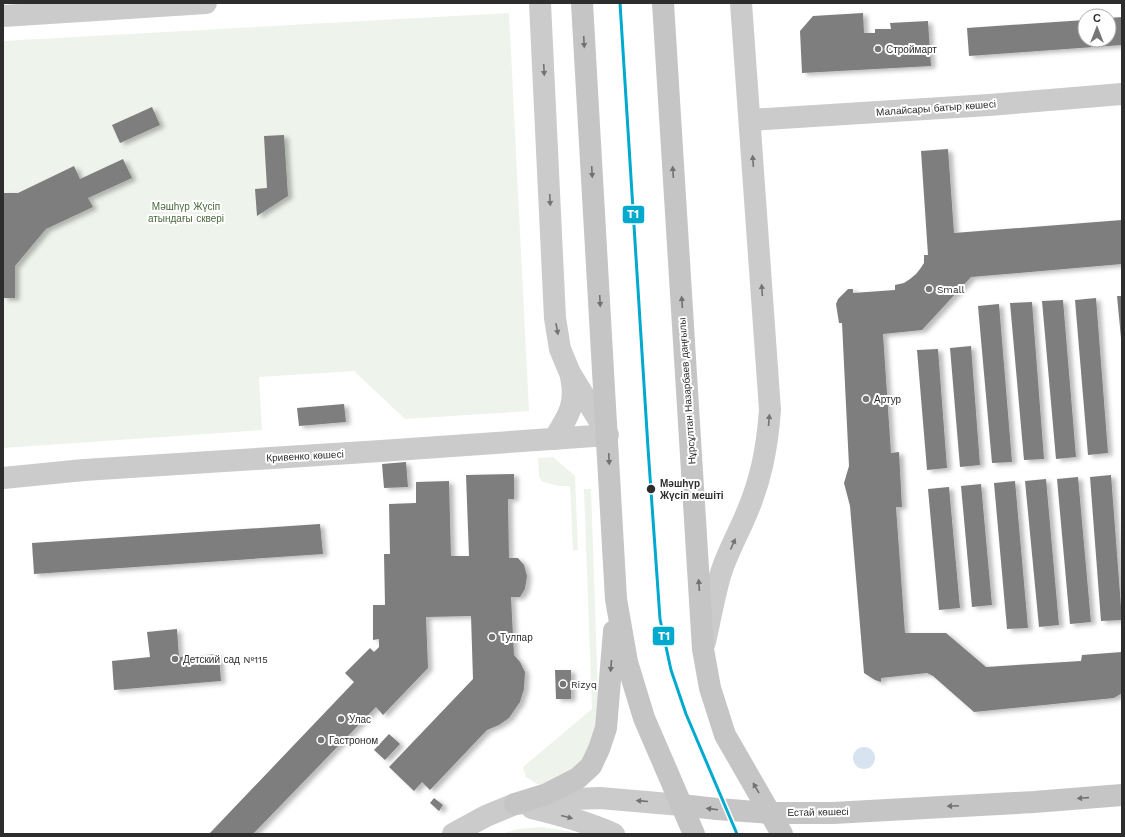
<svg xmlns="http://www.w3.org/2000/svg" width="1125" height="837" viewBox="0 0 1125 837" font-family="'Work Sans',sans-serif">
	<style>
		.green { fill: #eef3eb }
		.water { fill: #d7e4f0 }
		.building { fill: #7e7e7e; filter: url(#shadow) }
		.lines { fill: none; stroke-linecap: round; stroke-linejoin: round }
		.secondary { stroke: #cbcbcb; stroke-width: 22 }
		.primary { stroke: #c5c5c5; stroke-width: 22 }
		.tram-1-casing { stroke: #fff; stroke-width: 6 }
		.tram-1 { stroke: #00a9ce; stroke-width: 3 }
		.oneway { fill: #717171 }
		.oneway2 { fill: #747474 }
		.poi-dot { fill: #767676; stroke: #fff; stroke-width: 1.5 }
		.stop-dot { fill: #2d2d2d; stroke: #fff; stroke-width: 1.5 }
		.labels { text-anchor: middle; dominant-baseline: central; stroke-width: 4; stroke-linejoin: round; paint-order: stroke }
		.poi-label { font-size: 10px; fill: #2d2d2d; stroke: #fff; text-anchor: start }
		.street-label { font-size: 10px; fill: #2d2d2d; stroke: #fff }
		.park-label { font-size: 10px; fill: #4a683b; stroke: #fff }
		.stop-label { font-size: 10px; font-weight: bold; fill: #2d2d2d; stroke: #fff; text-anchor: start }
		.line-badge { stroke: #fff; stroke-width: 1.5 }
		.badge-label { font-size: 11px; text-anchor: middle; font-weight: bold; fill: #fff }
	</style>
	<defs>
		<filter id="shadow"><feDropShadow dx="4.5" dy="2.5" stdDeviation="2" flood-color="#0004"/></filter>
	</defs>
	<rect width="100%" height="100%" fill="#fff"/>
	<g class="green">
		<polygon points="509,13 529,411 405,419 354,371 259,377 262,430 3,448 3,41"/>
		<polygon points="553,457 575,476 578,550 573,550 570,486 559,486 543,482 539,477 538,458"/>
		<polygon points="584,489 591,489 599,723 581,767 546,785 537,784 526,777 523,767 592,709"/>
		<polygon points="541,827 568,831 577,834 501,834 518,829"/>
	</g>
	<circle class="water" cx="864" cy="758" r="11"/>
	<g class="building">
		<polygon points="863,13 864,33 875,33 875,29 891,29 890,23 928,21 931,66 802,73 800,31 813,16"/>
		<polygon points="1122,17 1122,45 969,56 967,28 1085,20 1085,40 1109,40 1109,18"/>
		<polygon points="152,107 160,125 120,143 112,125"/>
		<polygon points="284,135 288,196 257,216 255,189 267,188 264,136"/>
		<polygon points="948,149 954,233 1122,220 1122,264 971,277 922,330 883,334 891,453 899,452 902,507 896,507 905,633 946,633 986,667 1081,661 1082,655 1122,652 1122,693 1114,698 974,712 933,676 927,673 881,678 881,682 875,680 864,673 850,506 844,483 849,466 842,323 839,323 836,304 838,299 848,289 853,289 853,293 895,290 895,285 904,283 910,279 916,274 920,269 924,263 924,255 928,255 921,151"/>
		<polygon points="123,159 132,178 88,198 93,207 46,229 15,266 15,298 3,298 3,193 18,193 74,166 80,179"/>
		<polygon points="1117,296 1122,296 1122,338 1121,338"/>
		<polygon points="1096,298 1108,453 1088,455 1075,300"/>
		<polygon points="1063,300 1076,457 1056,459 1042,301"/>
		<polygon points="1032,302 1044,459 1024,460 1010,303"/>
		<polygon points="999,304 1012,462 992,463 978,306"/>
		<polygon points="971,346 980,465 960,467 950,348"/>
		<polygon points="938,349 947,468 927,470 917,350"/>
		<polygon points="344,404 346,422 299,426 297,408"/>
		<polygon points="406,462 408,487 384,488 382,464"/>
		<polygon points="514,474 514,499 508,499 509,558 518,558 524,565 527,576 525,589 520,597 511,597 514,655 520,662 525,672 524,689 520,702 509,718 499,725 487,730 430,790 422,782 414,791 389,767 473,679 471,616 426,617 428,668 383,715 376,707 253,834 209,834 354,682 345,673 370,648 374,652 379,647 379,639 373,640 373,605 385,605 384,554 390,554 389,504 416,503 416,482 449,481 451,556 469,556 466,475"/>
		<polygon points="1111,475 1122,620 1101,621 1090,477"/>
		<polygon points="1078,477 1091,622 1070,624 1057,479"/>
		<polygon points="1046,479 1059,625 1039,627 1025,481"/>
		<polygon points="1015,481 1028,628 1007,629 994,483"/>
		<polygon points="981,484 992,605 972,607 961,486"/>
		<polygon points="949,487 960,608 939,610 928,489"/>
		<polygon points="320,524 323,554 34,574 32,543"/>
		<polygon points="177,629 179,657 219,654 221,681 114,690 112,661 150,657 147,632"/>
		<polygon points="555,670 571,670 571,699 556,699"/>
		<polygon points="389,734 400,744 385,760 374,750"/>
		<polygon points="434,798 443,805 439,811 430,803"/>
	</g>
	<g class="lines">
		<g class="secondary">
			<polyline points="3,16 206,3"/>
			<polyline points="750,120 989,105 1122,94"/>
			<path d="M554,439C568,417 577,404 571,377"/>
			<polyline points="3,478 84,470 381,451 608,435 570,373 560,349 555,318 540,3"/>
			<path d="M705,642C710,620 714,597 720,576C726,555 737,536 745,517C761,481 767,449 770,410L741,3"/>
			<path d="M532,808C560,815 587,822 614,834"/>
			<polyline points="453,834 486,816 515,804 552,800 600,798 681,805"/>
		</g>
		<g class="primary">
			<polyline points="582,3 616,599 627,662 644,718 694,834"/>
			<polyline points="663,3 703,649 710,688 725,735 782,834"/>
			<polyline points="515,804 547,794 578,778 591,766 599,749 606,728 614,631"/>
			<polyline points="681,805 717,809 770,813 833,813 1034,802 1122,795"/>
		</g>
		<defs>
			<polyline id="tram-1" points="620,3 648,448 660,619 671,670 686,714 737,834"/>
		</defs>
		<use href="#tram-1" class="tram-1-casing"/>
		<use href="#tram-1" class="tram-1"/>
	</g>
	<defs><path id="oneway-solid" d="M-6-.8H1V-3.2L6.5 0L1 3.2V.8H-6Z"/></defs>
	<g class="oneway">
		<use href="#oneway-solid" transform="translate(584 42) rotate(87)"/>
		<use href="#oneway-solid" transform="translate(592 172) rotate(87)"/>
		<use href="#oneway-solid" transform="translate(673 172) rotate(-94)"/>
		<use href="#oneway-solid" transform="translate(600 301) rotate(87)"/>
		<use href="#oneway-solid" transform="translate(682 302) rotate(-94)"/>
		<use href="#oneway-solid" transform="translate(609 459) rotate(87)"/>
		<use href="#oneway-solid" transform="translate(699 585) rotate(-94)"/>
		<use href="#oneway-solid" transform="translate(611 666) rotate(95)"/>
		<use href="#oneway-solid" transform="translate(756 788) rotate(-120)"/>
		<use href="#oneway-solid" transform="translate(1083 798) rotate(176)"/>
		<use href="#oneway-solid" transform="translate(953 806) rotate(177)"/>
		<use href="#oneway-solid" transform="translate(712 809) rotate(-173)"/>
	</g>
	<g class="oneway2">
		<use href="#oneway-solid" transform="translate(544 70) rotate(87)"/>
		<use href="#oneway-solid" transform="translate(753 161) rotate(-94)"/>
		<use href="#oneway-solid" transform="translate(550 200) rotate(87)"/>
		<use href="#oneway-solid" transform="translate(762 290) rotate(-94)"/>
		<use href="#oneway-solid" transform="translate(557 329) rotate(80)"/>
		<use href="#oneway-solid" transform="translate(769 420) rotate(-85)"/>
		<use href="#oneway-solid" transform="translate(733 544) rotate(-66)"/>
		<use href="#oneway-solid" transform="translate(642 801) rotate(-175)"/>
		<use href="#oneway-solid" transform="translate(567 817) rotate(15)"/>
	</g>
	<g class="poi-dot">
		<circle cx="878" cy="49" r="4"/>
		<circle cx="929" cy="289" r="4"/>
		<circle cx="866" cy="399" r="4"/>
		<circle cx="492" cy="637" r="4"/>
		<circle cx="175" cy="659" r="4"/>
		<circle cx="563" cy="684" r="4"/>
		<circle cx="341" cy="719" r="4"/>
		<circle cx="321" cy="740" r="4"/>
	</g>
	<circle class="stop-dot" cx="651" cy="489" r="5"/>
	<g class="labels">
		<g class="poi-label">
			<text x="886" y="49">Строймарт</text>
			<text x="937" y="289">Small</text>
			<text x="874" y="399">Артур</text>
			<text x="500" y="637">Тулпар</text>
			<text x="183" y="659">Детский сад №115</text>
			<text x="571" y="684">Rizyq</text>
			<text x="349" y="719">Улас</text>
			<text x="329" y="740">Гастроном</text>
		</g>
		<g class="street-label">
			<text transform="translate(936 108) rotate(-4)">Малайсары батыр көшесі</text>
			<text transform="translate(687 391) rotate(-94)">Нұрсұлтан Назарбаев даңғылы</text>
			<text transform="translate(305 456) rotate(-3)">Кривенко көшесі</text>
			<text transform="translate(818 812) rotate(-1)">Естай көшесі</text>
		</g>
		<g class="park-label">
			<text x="186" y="206">Мәшһүр Жүсіп<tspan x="186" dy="12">атындағы сквері</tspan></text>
		</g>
		<g class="stop-label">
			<text x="660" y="483">Мәшһүр<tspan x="660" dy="12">Жүсіп мешіті</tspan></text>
		</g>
	</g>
	<g class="line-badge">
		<rect x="622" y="205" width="23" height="19" rx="4" fill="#00a9ce"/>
		<rect x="652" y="626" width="23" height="20" rx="4" fill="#00a9ce"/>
	</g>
	<g class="badge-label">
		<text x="633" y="218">T1</text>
		<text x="664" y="640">T1</text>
	</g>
	<rect width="1125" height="837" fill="none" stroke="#2d2d2d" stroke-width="8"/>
	<g transform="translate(1097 28)"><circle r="19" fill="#ffffff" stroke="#ababab"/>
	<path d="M0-3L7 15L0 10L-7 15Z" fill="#767676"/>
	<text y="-6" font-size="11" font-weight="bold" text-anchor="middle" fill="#2d2d2d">С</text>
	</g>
</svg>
